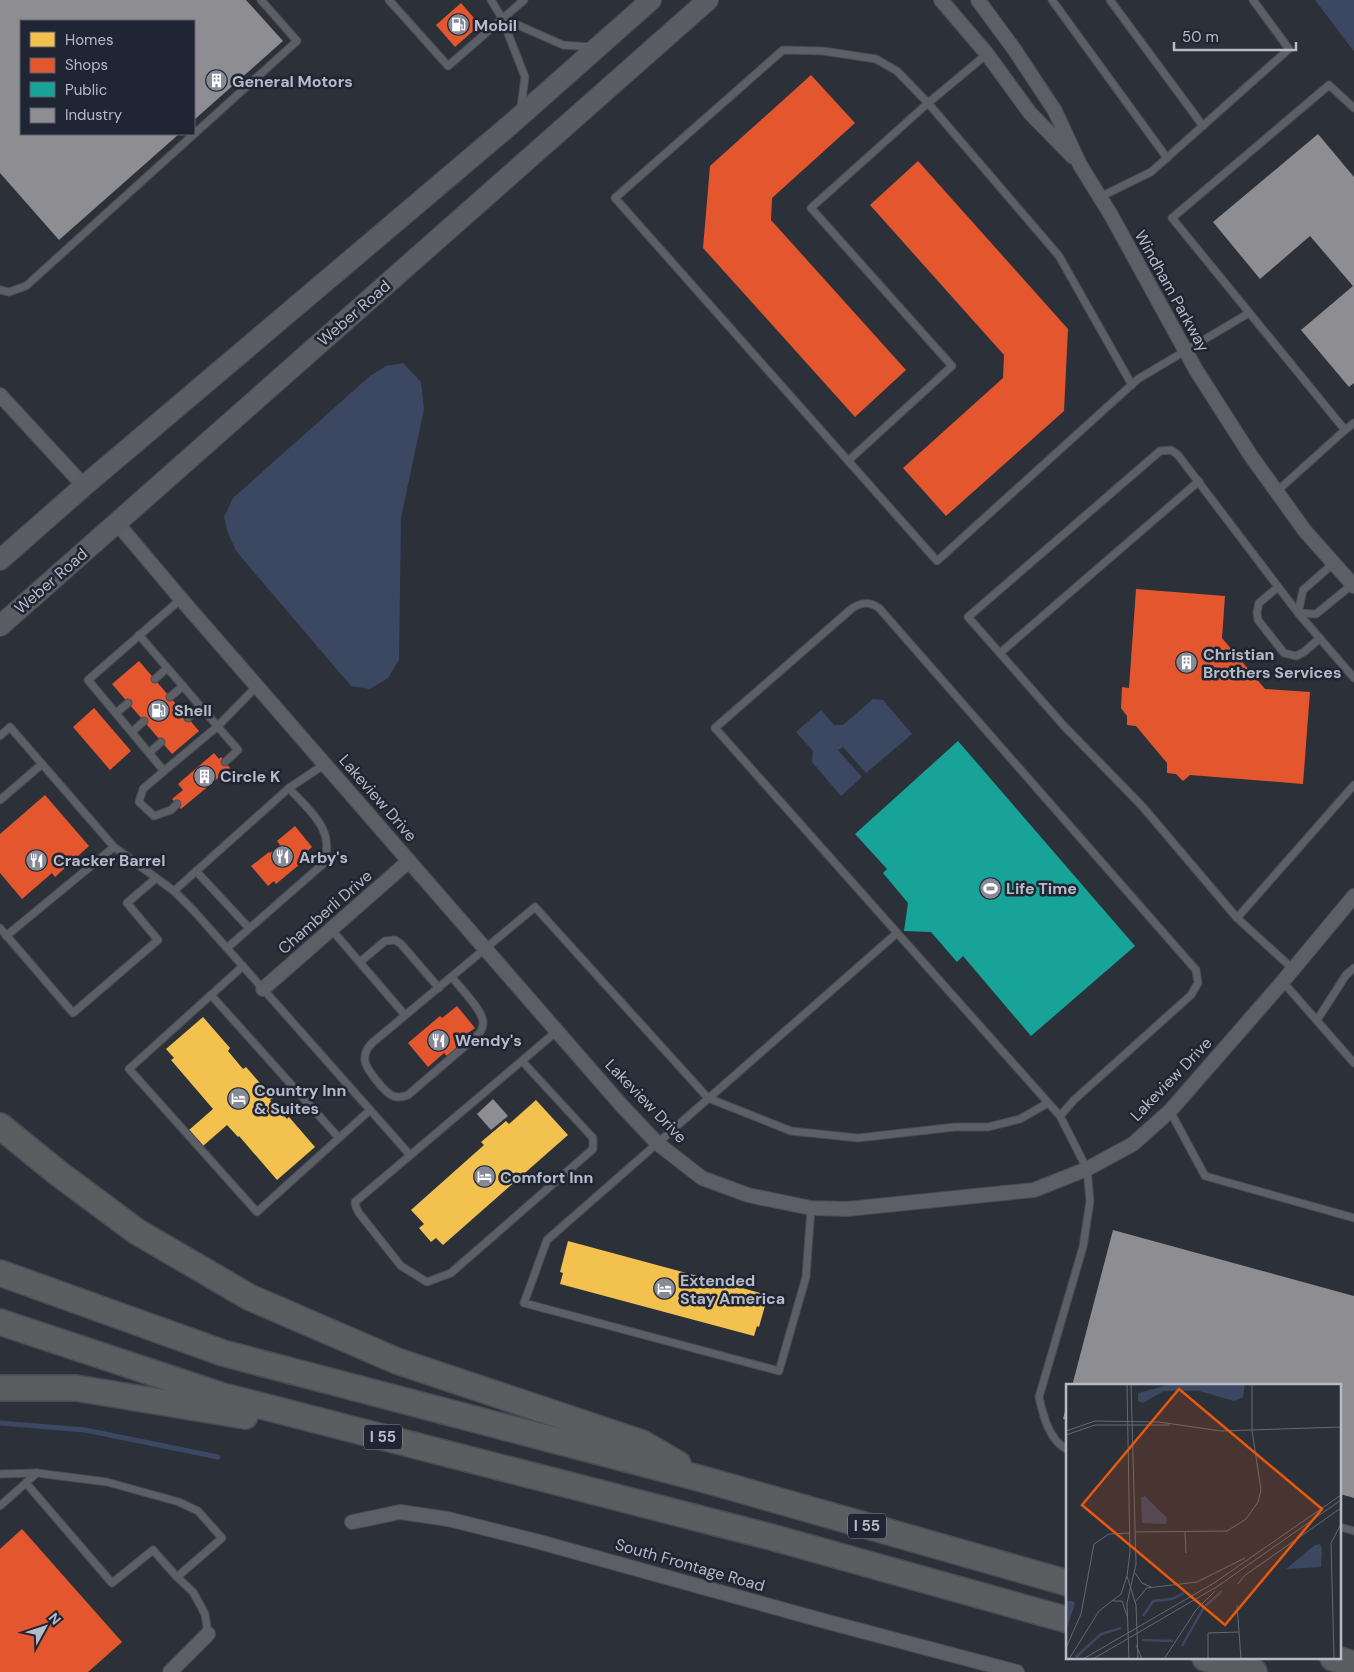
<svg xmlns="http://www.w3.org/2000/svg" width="1354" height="1672" viewBox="0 0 1354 1672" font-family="'DM Sans',sans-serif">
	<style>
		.water { fill: #3c4761 }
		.homes { fill: #f2c14e }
		.shops { fill: #e4572e }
		.public { fill: #17a398 }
		.industry { fill: #8d8d92 }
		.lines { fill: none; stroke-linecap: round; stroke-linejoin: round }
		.stream { stroke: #3c4761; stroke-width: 5 }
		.lane-casing { stroke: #484b51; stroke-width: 9 }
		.street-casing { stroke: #484b51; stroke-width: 16 }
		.secondary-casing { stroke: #484b51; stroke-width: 22 }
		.highway-casing { stroke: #494c55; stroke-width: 28 }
		.lane { stroke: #5c5f66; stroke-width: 7 }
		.street { stroke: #5c5f66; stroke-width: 14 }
		.secondary { stroke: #5a5d64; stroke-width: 20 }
		.highway { stroke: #5b5e60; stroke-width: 25 }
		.labels { text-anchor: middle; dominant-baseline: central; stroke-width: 5; stroke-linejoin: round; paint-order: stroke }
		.shield { fill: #202533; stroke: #8a8e9b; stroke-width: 1 }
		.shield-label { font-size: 15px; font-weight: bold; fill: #b7bbc8 }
		.poi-label { font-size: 16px; font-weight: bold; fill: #b7bbc8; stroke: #202533; text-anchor: start }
		.street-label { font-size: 16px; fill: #b7bbc8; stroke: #202533 }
		.inset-river { fill: none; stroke: #3c4761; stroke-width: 2.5 }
		.inset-road { fill: none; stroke: #646872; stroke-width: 1 }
		.view { fill: #e8590c; fill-opacity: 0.15; stroke: #e8590c; stroke-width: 2.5 }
		.inset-edge { fill: none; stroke: #b7bbc8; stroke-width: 2.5 }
	</style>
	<rect width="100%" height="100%" fill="#2c3039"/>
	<g class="water">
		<polygon points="1315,0 1354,0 1354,51 1352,49"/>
		<polygon points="403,363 421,382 424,409 401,518 399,660 388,678 370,689 351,686 236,551 228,533 224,517 233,498 370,376 386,366"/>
		<polygon points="873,699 883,700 912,734 866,773 843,747 838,750 862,777 841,796 812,762 813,751 796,732 821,710 834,725 843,725"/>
	</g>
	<g class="homes">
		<polygon points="203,1017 230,1048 228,1051 243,1069 246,1067 273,1098 270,1100 287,1119 289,1117 315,1147 277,1180 239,1136 238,1137 227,1125 203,1146 189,1130 213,1109 171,1060 174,1058 166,1049"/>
		<polygon points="536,1100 568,1135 443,1245 436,1238 431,1242 419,1228 424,1224 411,1210 484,1145 481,1142 506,1121 509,1124"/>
		<polygon points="568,1241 768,1295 759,1327 757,1326 754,1336 560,1284 563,1273 560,1272"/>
	</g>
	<g class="shops">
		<polygon points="461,3 480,25 455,47 436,25"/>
		<polygon points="811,75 855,123 772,198 771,220 906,370 855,417 703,248 710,166"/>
		<polygon points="918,161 1068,329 1064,411 946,516 903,468 1003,378 1004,355 870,205"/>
		<polygon points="1136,589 1225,596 1222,638 1265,689 1310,692 1303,784 1190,775 1183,781 1176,774 1167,773 1167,763 1136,726 1127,725 1127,716 1121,708 1122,687 1129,688"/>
		<polygon points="139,661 199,731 172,754 112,684"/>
		<polygon points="94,708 131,751 110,770 73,727"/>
		<polygon points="214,753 219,759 221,757 230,768 181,809 172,799 183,790 178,784"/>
		<polygon points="45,795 89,846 55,877 52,873 22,899 0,873 0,834"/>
		<polygon points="295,826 312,847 303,855 306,859 276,884 274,881 268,886 251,866 269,852 270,853 280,845 277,841"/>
		<polygon points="457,1006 475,1028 468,1033 471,1036 447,1056 444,1053 428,1067 408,1043 440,1016 442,1018"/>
		<polygon points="22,1529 122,1642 88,1672 0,1672 0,1549"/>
	</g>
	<polygon class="public" points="958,741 1135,946 1031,1036 963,956 957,962 931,932 904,931 908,903 883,873 887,869 855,834"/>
	<g class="industry">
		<polygon points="0,0 246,0 283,41 194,120 194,21 21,21 21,134 179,134 59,240 0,173"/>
		<polygon points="1318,134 1354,177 1354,383 1349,387 1301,330 1353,286 1310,236 1260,279 1213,222"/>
		<polygon points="493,1099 508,1116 491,1130 477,1114"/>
		<polygon points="1113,1230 1354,1296 1354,1498 1340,1494 1340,1386 1072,1386"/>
		<polygon points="1067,1403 1068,1403 1068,1420 1063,1419"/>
	</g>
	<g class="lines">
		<polyline class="stream" points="0,1423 85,1430 218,1457"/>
		<defs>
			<g id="lane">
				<polyline points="389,0 448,66 524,0"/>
				<polyline points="491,0 502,18 525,77 521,107 519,110"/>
				<polyline points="1052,0 1167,158"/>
				<polyline points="1110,0 1203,126"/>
				<polyline points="502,18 563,45 592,47"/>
				<polyline points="987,54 928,103 897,71 876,59 823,51 783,50 615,198 937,561 1138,379 1249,313"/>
				<polyline points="1354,108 1329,85 1172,218 1345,430 1354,423"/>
				<polyline points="1100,197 1151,172 1289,49 1253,0"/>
				<polyline points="0,290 9,292 26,286 297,41 261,0"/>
				<polyline points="848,461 952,366 811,208 928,103 1059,256 1132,385"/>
				<polyline points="1276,492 1345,430"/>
				<polyline points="1334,563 1303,590 1298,613 1316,614 1353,584"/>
				<polyline points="1278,587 1259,603 1257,612 1258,620 1284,653 1296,656 1304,652 1320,638"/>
				<polyline points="181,599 88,680 164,771 218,726 257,686"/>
				<polyline points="139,635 238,750 225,762"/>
				<polyline points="1000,653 1199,481"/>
				<polyline points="155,679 167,668"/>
				<polyline points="170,697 183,686"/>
				<polyline points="116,713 128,703"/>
				<polyline points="188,718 201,706"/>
				<polyline points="132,732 144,721"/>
				<polyline points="0,736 10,727 114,847 174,891 194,911 410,1155"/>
				<polyline points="149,753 161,742"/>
				<polyline points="164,771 143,789 139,802 154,816 171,810 177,804"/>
				<polyline points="0,800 42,764"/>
				<polyline points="196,871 249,928"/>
				<polyline points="174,891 289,788 325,764"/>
				<polyline points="1237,918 1142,806 1064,726 968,617 1160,451 1171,450 1178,455 1298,613 1354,678"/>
				<polyline points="0,928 73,1013 158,940 127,903 156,878"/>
				<polyline points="331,929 405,1015"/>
				<polyline points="6,936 114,847"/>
				<path d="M227,948L323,864C337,830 309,811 289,788"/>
				<polyline points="360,962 385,941 395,940 401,944 439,988"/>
				<polyline points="243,966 129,1069 257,1212 370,1110"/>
				<polyline points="1293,969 1237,918 1354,785"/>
				<path d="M452,977C459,987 484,1011 483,1023C483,1028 481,1031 479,1034L408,1095C403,1097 398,1098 393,1096C385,1093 366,1069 365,1061C364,1054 367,1048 372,1043L535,907L708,1098L791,1131L858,1138L955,1127H988L1020,1119L1048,1103"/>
				<polyline points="1283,982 1354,1063"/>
				<polyline points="211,995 339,1138"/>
				<polyline points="1317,1020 1346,975 1354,968"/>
				<polyline points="522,1061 593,1138 593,1149 451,1273 427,1282 401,1266 359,1213 356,1207 355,1202 557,1031"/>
				<polyline points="1170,1111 1205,1176 1354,1218"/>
				<path d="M1060,1116L1074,1100L1191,995L1198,983L1196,970L879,608C869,601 860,602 850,610L715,728L1060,1116L1087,1169L1090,1201L1083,1247L1039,1397C1043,1415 1049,1441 1068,1450"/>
				<polyline points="811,1208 806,1277 779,1371 524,1303 547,1240 897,933"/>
				<polyline points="0,1474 37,1473 107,1482 179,1502 198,1511 222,1538 177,1577 193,1592 205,1614 208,1634"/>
				<polyline points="26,1483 112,1583 153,1550 177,1577"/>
				<polyline points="0,1506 37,1473"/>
				<polyline points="1340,1527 1354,1531"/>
			</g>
			<g id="street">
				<polyline points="941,0 987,54 1030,113 1073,157"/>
				<polyline points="978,0 1014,49 1055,111 1080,165 1111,215 1196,370 1251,456 1305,531 1354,586"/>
				<polyline points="0,395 84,486"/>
				<polyline points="117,523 181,599 622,1106 657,1143 702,1178 748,1195 811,1208 847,1209 1034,1190 1087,1169 1133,1144 1170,1111 1279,986 1354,896"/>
				<polyline points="263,989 409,861"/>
				<polyline points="352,1522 400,1512 448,1519 536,1541 828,1622 1017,1672"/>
				<polyline points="170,1672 208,1634"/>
			</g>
			<g id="secondary">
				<polyline points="0,560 84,486 510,125 651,0"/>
				<polyline points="0,626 708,0"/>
			</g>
			<g id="highway">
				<polyline points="0,1126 58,1173 136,1231 249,1297 397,1361 642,1443 678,1464"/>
				<polyline points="0,1273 223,1353 706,1480 1068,1583"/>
				<polyline points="0,1322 223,1396 771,1537 1068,1620"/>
				<polyline points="0,1388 76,1388 245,1416"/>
				<polyline points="1205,1658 1254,1672"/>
				<polyline points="1333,1658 1354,1664"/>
			</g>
		</defs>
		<use href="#lane" class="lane-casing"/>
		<use href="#street" class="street-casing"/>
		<use href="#secondary" class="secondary-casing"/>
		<use href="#highway" class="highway-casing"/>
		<use href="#lane" class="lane"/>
		<use href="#street" class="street"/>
		<use href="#secondary" class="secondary"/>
		<use href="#highway" class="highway"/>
	</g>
	<defs>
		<symbol id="fuel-disc" viewBox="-11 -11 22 22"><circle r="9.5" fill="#868a96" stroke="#202533"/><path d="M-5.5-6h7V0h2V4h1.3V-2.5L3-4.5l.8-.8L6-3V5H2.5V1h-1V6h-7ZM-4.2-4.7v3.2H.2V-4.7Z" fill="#fff"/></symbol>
		<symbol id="building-disc" viewBox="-11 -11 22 22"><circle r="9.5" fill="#868a96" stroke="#202533"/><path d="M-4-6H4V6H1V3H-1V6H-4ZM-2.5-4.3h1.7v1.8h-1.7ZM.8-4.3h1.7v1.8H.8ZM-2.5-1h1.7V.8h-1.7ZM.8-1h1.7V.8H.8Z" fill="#fff"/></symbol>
		<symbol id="restaurant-disc" viewBox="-11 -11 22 22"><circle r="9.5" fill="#868a96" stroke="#202533"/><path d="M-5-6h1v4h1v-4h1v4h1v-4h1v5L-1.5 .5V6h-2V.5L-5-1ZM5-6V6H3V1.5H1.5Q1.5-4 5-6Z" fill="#fff"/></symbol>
		<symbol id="stadium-disc" viewBox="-11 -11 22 22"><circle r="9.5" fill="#868a96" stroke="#202533"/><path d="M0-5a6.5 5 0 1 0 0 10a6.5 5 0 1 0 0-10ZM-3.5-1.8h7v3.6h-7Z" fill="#fff"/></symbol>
		<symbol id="hotel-disc" viewBox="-11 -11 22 22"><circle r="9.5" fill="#868a96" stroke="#202533"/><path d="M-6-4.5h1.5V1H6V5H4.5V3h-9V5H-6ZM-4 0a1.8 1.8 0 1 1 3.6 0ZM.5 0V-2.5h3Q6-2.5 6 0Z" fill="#fff"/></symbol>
	</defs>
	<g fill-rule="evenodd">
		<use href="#fuel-disc" x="446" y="12" width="25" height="25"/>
		<use href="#building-disc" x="204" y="68" width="25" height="25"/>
		<use href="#building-disc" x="1174" y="650" width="25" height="25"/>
		<use href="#fuel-disc" x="146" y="698" width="25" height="25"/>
		<use href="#building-disc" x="192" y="764" width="25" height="25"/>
		<use href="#restaurant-disc" x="270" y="844" width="25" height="25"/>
		<use href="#restaurant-disc" x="24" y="848" width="25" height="25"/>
		<use href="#stadium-disc" x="978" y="876" width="25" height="25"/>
		<use href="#restaurant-disc" x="426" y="1028" width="25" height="25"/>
		<use href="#hotel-disc" x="226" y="1086" width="25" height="25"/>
		<use href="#hotel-disc" x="472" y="1164" width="25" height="25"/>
		<use href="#hotel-disc" x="652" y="1276" width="25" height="25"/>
	</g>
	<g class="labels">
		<g class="shield">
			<rect x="364" y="1424.5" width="38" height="25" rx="4"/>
			<rect x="848" y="1513.5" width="38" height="25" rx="4"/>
		</g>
		<g class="shield-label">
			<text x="383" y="1437">I 55</text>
			<text x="867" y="1526">I 55</text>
		</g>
		<g class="poi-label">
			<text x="474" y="25">Mobil</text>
			<text x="232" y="81">General Motors</text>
			<text x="1203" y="654">Christian<tspan x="1203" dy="18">Brothers Services</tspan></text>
			<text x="174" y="710">Shell</text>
			<text x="220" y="776">Circle K</text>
			<text x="299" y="857">Arby's</text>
			<text x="53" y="860">Cracker Barrel</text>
			<text x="1006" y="888">Life Time</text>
			<text x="455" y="1040">Wendy's</text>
			<text x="254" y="1090">Country Inn<tspan x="254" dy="18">&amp; Suites</tspan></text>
			<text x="500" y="1177">Comfort Inn</text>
			<text x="680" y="1280">Extended<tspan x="680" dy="18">Stay America</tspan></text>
		</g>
		<g class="street-label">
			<text transform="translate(1172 291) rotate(61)">Windham Parkway</text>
			<text transform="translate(354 313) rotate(-41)">Weber Road</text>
			<text transform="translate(51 581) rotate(-41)">Weber Road</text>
			<text transform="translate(378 798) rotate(49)">Lakeview Drive</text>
			<text transform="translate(325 912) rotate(-41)">Chamberli Drive</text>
			<text transform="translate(1171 1079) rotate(-46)">Lakeview Drive</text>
			<text transform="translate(646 1101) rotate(46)">Lakeview Drive</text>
			<text transform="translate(690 1565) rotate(16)">South Frontage Road</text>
		</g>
	</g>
	<g transform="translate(1066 1384)">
		<rect width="275" height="275" fill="#2c3039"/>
		<path d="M179,0L177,13L168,17L133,7H98L77,19L72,17V9L102,1ZM79,112L101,134L100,140L76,139L75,114ZM249,161L254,160L256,165L255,183L220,185ZM0,217H7L9,220L0,246Z" fill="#3c4761"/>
		<path class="inset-river" d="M77,232L87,217L106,215L118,209M76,256L107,257M116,262L138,223L156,207M10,273L35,250L55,244"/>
		<path class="inset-road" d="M61,0L64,168L61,192L70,221L72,275M0,47L29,37L93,38L155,47L275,43M0,51L29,41H104M69,148L161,147L180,135L192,118L195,106L186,46V0M119,148L120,169M69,189L76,199L85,203M172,200L178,192L275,124M47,217H56L61,232M69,218L81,204L131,198L179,174M171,221L175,275M70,261L76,275M0,264L15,230L28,160L43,150L64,149M3,275L33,227L55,210L61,192M17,275L148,199L275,111M27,275L152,202L275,116M63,275L61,219L70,180L65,0M98,275L130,226L149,207M142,275V249L173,248M268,275L265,159L275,140"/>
		<path class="view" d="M113,5L256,125L159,241L16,121Z"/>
		<rect width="275" height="275" class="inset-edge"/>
	</g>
	<rect x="20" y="20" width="175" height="115" fill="#202533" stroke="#5c616f"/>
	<rect x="30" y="32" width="25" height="15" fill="#f2c14e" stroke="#5c616f"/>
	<text x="65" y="45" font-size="15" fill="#b7bbc8">Homes</text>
	<rect x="30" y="58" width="25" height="15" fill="#e4572e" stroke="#5c616f"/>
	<text x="65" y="70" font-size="15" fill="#b7bbc8">Shops</text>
	<rect x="30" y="82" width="25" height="15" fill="#17a398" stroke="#5c616f"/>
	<text x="65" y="95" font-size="15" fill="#b7bbc8">Public</text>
	<rect x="30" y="108" width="25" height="15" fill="#8d8d92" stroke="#5c616f"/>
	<text x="65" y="120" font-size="15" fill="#b7bbc8">Industry</text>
	<g transform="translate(45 1627) rotate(50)" stroke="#202533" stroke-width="4" paint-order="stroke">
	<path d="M0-4L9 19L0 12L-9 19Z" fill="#b7bbc8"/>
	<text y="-8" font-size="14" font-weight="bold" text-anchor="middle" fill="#b7bbc8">N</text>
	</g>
	<path d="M1174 42v8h122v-8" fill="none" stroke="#b7bbc8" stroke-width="2.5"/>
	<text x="1182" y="42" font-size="15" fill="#b7bbc8" stroke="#202533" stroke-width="4" paint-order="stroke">50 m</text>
</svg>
